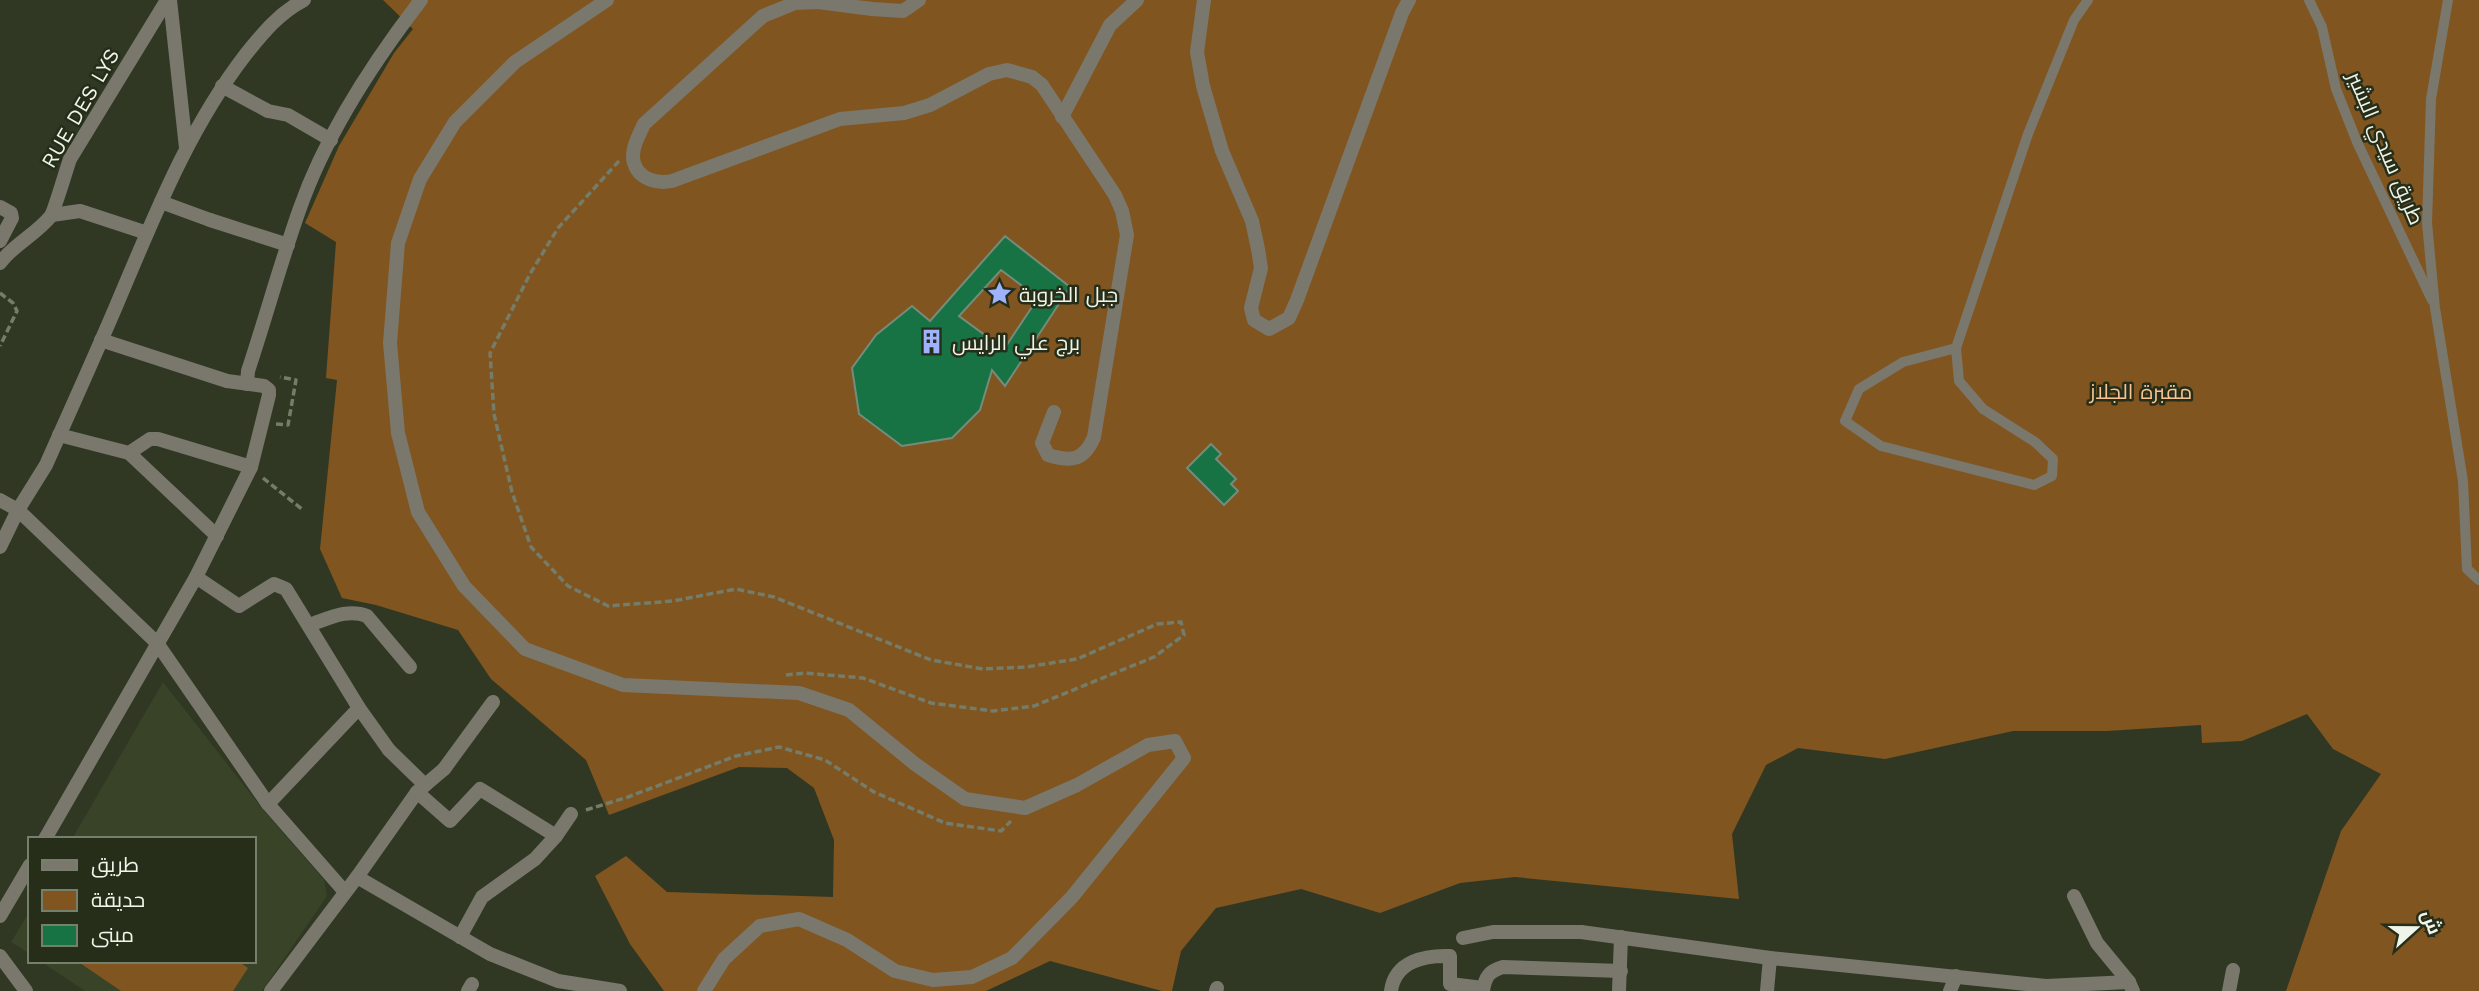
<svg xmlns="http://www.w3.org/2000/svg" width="2479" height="991" viewBox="0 0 2479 991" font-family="'Work Sans',Cairo,sans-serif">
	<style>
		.built { fill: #384328 }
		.green { fill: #81551f }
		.building { fill: #177344; stroke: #758c7c; stroke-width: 2; fill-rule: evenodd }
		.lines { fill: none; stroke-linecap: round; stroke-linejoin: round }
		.path { stroke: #747c6a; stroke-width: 3.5; stroke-dasharray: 7 3.5; stroke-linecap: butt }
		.service { stroke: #7a786d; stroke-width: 10 }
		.pedestrian { stroke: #7a786d; stroke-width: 14 }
		.minor { stroke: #7a786d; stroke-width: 14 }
		.labels { text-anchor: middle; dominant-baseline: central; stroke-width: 5; stroke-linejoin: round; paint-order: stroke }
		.street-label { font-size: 21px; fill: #eff5e8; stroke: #262e1a }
		.poi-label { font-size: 21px; fill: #eff5e8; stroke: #262e1a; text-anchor: start }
		.park-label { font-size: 21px; fill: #f5c492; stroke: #262e1a }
	</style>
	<rect width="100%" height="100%" fill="#303824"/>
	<g class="built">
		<polygon points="163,682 264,811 324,880 327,896 262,991 85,991 40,961 254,961 254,839 72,839"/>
		<polygon points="30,911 30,954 11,942"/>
	</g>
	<g class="green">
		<polygon points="383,0 2479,0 2479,991 2286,991 2341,831 2381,774 2333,749 2307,714 2242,741 2202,743 2201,725 2107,731 2013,731 1885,759 1798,748 1766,765 1732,834 1739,899 1515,877 1460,883 1380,913 1301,889 1216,908 1181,951 1172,991 1162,991 1050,961 986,991 664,991 630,944 595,876 626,856 667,892 833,897 834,840 814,788 787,768 739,767 609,815 586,760 491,679 458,630 376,605 342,598 320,549 337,380 326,378 336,242 305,223 339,146 394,53 413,29"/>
		<polygon points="77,961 238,961 248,968 233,991 121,991"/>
	</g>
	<g class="building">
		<path d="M1005,236L1070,287L1005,386L992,370L980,410L952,438L902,446L859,414L852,368L876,335L912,306L930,321ZM1001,270L1038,298L1004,349L959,316Z"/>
		<polygon points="1211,444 1221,454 1216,459 1236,479 1231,484 1238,491 1224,505 1187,468"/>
	</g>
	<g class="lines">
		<g class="path">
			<polyline points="619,161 558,228 530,274 490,353 494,414 512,492 531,547 568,586 608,606 673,601 736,589 774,597 931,660 983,669 1026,667 1077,659 1157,624 1181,622 1184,635 1154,657 1034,706 993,711 931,703 863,678 805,673 786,675"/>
			<polyline points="0,293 13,303 17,311 0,346"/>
			<polyline points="276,424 288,425 296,380 280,377"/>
			<polyline points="263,478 303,510"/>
			<polyline points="586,810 628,797 736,756 779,747 825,760 874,792 945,823 1001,831 1011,821"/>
		</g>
		<g class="service">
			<polyline points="2309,0 2322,27 2336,89 2357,142 2432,300"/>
			<polyline points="2448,0 2431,99 2427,223 2435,308 2463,481 2467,569 2479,580"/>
			<polyline points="1956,348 1959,381 1983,409 2035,442 2053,459 2052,476 2034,485 1881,446 1845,421 1859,389 1903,362 1956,348 2028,134 2074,20 2088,0"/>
		</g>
		<g class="pedestrian">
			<polyline points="222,86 268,111 288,115 331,140"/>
			<polyline points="161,202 210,220"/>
			<polyline points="389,750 425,785"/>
			<polyline points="444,769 493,702"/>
			<polyline points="417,792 450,821 480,789 556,836"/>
			<polyline points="268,804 359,708"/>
			<polyline points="1463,938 1493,932 1581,932"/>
			<path d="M1391,991C1395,961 1425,955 1450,956V984L1483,988"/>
		</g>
		<g class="minor">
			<polyline points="170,0 186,148"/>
			<polyline points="607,0 515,62 455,122 420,179 398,243 390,343 398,433 418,512 464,586 525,649 623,685 799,693 849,710 915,764 965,799 1025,808 1077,785 1148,745 1175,741 1184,758 1072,897 1012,958 972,977 933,980 895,971 847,940 799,919 760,926 724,959 704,991"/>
			<path d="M919,0L903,11L872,9L818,2L795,3L763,16L644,124C639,135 630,150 634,163C639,180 658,184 672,181L840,119L904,113L930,105L989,74L1007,70L1032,77L1042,85L1115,195L1122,211L1127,235L1094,437C1084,461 1071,462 1048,455L1042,443L1054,412"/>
			<polyline points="1204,0 1197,52 1203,86 1222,151 1252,221 1258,249 1261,268 1251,308 1254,320 1269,329 1289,318 1297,300 1402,13 1409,0"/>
			<polyline points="1062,117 1110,25 1137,0"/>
			<polyline points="0,207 11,213 12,218 0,241"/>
			<polyline points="52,215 80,211 147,233"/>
			<polyline points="210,220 288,245"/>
			<path d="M0,263C13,245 35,235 50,217C54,213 66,170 70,159L167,0"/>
			<path d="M247,384L248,371C266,317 281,261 300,208C326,134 374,61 421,0"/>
			<polyline points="59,435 129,453 150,439 158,439 251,467"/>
			<polyline points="129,453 217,536"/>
			<polyline points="0,500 18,510 157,643 268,804 345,892"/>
			<path d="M0,547L18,510L46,465C70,411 94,358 117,304C154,217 188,129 246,54C263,33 279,13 304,0"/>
			<polyline points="196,577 239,606 274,584 286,589 359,708 389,750"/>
			<path d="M309,625C328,619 347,608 367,616L410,667"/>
			<polyline points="45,839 196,577 251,467 269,395 269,390 264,386 227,381 101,340"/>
			<polyline points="357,877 490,954 558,981 620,991"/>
			<polyline points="2074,896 2097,943 2129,982 2133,991"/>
			<polyline points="0,916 30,865"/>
			<polyline points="1581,932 1770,958 2046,986 2129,982"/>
			<polyline points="460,937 482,897 535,859 556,836 571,814"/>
			<polyline points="0,956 26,991"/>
			<polyline points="271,991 357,877 417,792 444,769"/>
			<polyline points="468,991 472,984"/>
			<polyline points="1216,991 1217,988"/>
			<path d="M1483,991C1485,977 1489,971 1503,967L1621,971"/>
			<polyline points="1619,991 1621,937"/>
			<polyline points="1767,991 1770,958"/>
			<polyline points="1950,991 1956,976"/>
			<polyline points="2229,991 2233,970"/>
		</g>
	</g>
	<defs>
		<symbol id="sight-bare" viewBox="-9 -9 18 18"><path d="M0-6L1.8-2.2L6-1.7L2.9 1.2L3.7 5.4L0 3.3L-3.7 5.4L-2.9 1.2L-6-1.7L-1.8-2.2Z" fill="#9fb3fd" stroke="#262e1a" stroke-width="2.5" paint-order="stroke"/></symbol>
		<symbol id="building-bare" viewBox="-9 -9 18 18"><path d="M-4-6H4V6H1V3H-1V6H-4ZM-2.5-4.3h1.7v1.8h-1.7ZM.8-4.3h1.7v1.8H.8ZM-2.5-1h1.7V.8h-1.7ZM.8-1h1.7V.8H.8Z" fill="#9fb3fd" stroke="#262e1a" stroke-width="2.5" paint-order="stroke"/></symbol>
	</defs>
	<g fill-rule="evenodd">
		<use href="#sight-bare" x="982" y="276" width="35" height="35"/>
		<use href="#building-bare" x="914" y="324" width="35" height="35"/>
	</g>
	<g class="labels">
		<g class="street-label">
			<text transform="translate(80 108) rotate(-60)">RUE DES LYS</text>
			<text transform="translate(2386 148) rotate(67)">طريق سيدي البشير</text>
		</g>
		<g class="poi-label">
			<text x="1019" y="294">جبل الخروبة</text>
			<text x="952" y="342">برج علي الرايس</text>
		</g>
		<g class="park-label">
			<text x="2141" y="391">مقبرة الجلاز</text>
		</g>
	</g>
	<rect x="28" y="837" width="228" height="126" fill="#262e1a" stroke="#767e6c" stroke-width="2"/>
	<rect x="42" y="860" width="35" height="10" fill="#7a786d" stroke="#767e6c" stroke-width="2"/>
	<text x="91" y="872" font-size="21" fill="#eff5e8">طريق</text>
	<rect x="42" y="890" width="35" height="21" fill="#81551f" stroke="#767e6c" stroke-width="2"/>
	<text x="91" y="907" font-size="21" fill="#eff5e8">حديقة</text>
	<rect x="42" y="925" width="35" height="21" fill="#177344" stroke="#767e6c" stroke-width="2"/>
	<text x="91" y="942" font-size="21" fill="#eff5e8">مبنى</text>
	<g transform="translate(2416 928) rotate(69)" stroke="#262e1a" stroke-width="5" paint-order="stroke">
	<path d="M0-5L12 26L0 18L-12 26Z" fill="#eff5e8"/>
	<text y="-10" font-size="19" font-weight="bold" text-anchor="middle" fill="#eff5e8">ش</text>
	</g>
</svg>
